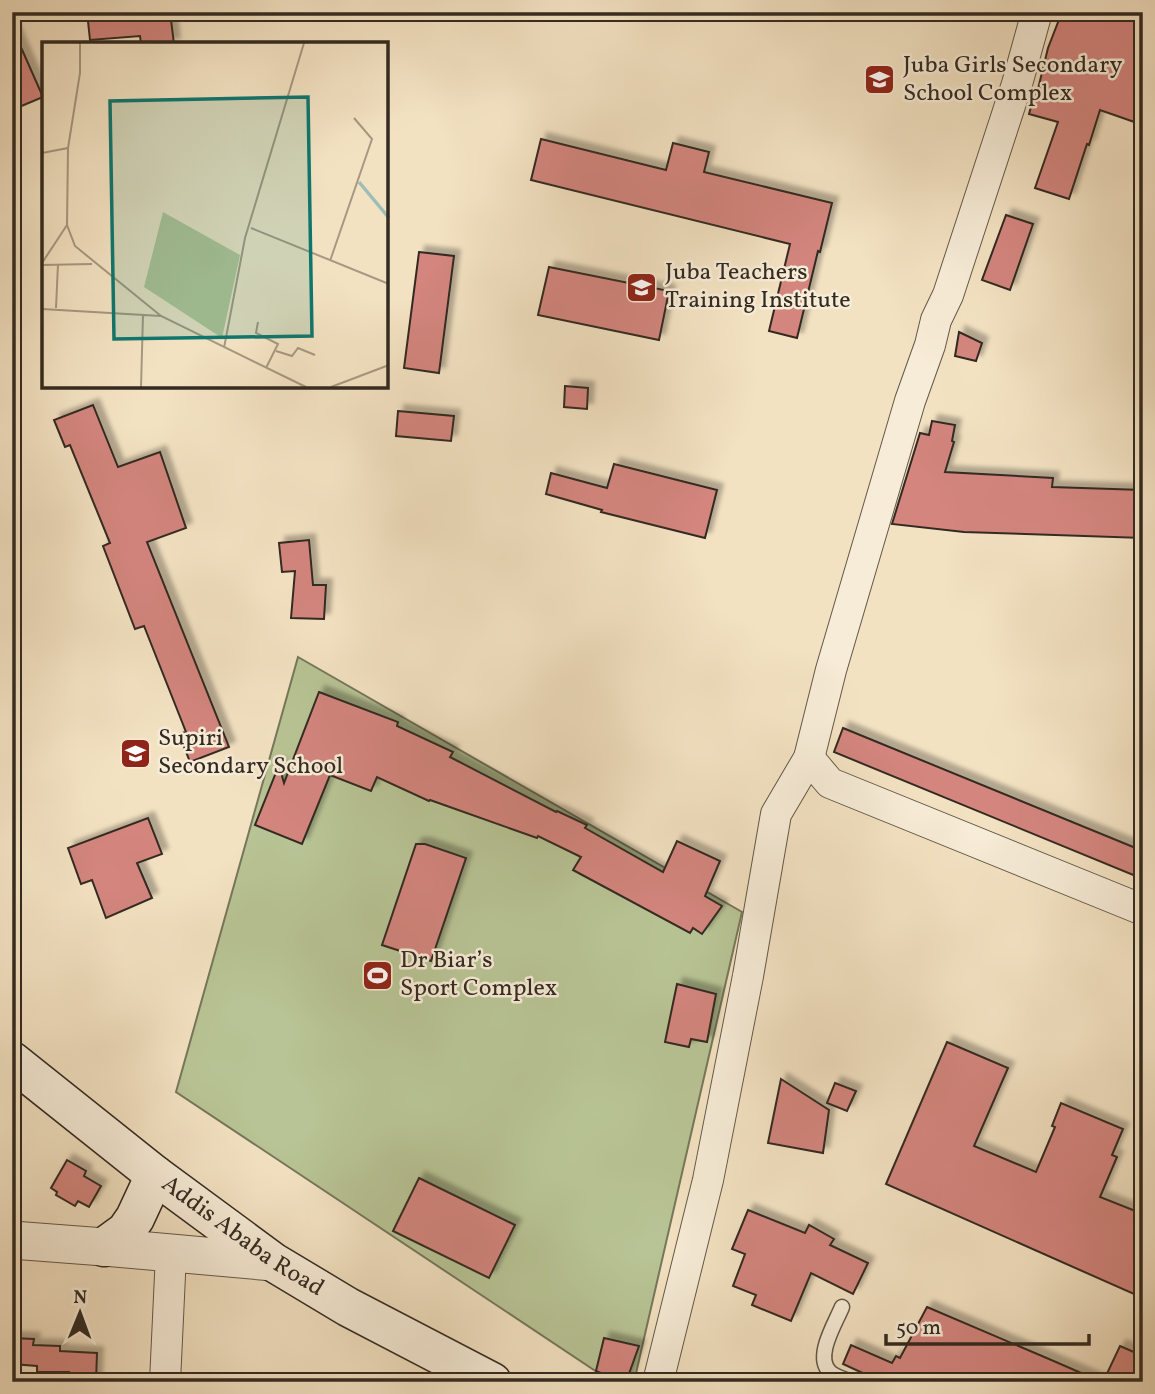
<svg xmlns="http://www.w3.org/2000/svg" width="1155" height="1394" viewBox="0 0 1155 1394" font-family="Vollkorn,serif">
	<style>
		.green { fill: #b8c495; stroke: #76775b; stroke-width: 2 }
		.building { fill: #d3857e; stroke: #332a21; stroke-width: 2; filter: url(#shadow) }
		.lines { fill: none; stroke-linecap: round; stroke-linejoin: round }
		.service-casing { stroke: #635849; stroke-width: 17 }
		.minor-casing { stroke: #635849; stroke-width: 32 }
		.tertiary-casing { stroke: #635849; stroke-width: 39 }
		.secondary-casing { stroke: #332a21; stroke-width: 41 }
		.service { stroke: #f7ecd7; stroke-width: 14 }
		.minor { stroke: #f7ecd7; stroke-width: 30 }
		.tertiary { stroke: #f7ecd7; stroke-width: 37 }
		.secondary { stroke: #f7ecd7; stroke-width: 38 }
		.labels { text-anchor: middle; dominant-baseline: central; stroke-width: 5; stroke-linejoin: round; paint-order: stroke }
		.poi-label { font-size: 24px; fill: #332a21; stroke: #f7ecd7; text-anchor: start }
		.street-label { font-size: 24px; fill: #332a21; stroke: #f7ecd7 }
		.inset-river { fill: none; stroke: #9cbdb8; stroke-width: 3.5 }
		.inset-road { fill: none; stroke: #a69882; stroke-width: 2 }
		.view { fill: #0f766e; fill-opacity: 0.15; stroke: #0f766e; stroke-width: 3.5 }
		.inset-edge { fill: none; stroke: #332a21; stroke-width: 3.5 }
	</style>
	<defs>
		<filter id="shadow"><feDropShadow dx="6" dy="-6" stdDeviation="2" flood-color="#0004"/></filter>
	</defs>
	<rect width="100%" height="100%" fill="#f3e2c2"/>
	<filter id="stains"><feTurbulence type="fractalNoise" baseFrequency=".00286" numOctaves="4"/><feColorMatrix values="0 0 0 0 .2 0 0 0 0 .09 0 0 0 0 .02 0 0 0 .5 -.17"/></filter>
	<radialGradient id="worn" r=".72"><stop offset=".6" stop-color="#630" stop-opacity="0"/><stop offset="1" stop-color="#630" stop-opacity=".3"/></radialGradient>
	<polygon class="green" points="298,657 742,912 634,1382 612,1382 176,1092"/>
	<g class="building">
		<polygon points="87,12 170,12 174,44 141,44 140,36 90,40"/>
		<polygon points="1062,12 1129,12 1143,16 1143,125 1100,110 1089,145 1087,144 1069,199 1035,188 1058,122 1029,114 1036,89 1038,89 1048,48"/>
		<polygon points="12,27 43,97 12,110"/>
		<polygon points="541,139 666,170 673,143 709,152 704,172 832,203 820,252 818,251 797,338 769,331 790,244 531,180"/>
		<polygon points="1006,215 1033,224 1010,290 982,280"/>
		<polygon points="419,252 454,256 439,373 404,368"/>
		<polygon points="549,267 669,291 659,340 538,315"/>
		<polygon points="959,332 982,343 976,361 955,356"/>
		<polygon points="565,386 588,388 587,409 564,407"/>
		<polygon points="93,405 118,467 160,452 186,528 147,542 229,747 190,762 179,734 186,732 144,626 135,629 103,546 110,543 70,445 65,447 54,420"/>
		<polygon points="398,411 454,416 451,441 396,436"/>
		<polygon points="932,421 955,425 952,441 954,442 945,472 1053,478 1052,487 1143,490 1143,538 964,532 892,524 920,433 929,435"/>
		<polygon points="614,464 717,490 705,538 601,512 602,510 546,494 551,473 607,488"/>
		<polygon points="309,540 313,585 326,585 324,619 291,618 295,571 282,572 279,543"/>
		<polygon points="319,692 398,722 397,726 453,752 450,757 556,812 557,811 587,825 585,828 663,872 677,841 720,861 705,896 722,906 702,934 693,928 690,933 573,870 581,857 538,836 537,838 430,800 429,801 377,777 371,791 330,775 302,844 255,825 279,765 284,783"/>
		<polygon points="843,728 1143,851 1143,879 834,752"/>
		<polygon points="148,818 162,854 137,863 152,898 106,918 92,880 81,884 68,848"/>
		<polygon points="416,844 425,844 466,858 431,961 382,945"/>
		<polygon points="677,984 716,994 707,1042 691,1039 689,1047 665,1042"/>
		<polygon points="947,1042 1008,1068 974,1146 1036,1172 1055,1127 1052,1126 1061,1103 1123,1129 1112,1155 1117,1157 1100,1197 1143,1214 1143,1298 886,1184"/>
		<polygon points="781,1079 829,1110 823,1153 768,1143"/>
		<polygon points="835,1083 856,1091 847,1111 827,1103"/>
		<polygon points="67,1160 86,1171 84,1176 101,1186 89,1207 78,1201 75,1206 56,1195 57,1192 51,1188"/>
		<polygon points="419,1178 515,1225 489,1278 393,1231"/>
		<polygon points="748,1210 805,1233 809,1225 834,1239 830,1245 868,1263 853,1294 811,1273 791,1321 752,1305 756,1295 733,1286 745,1254 732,1249"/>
		<polygon points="927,1307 1049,1359 1102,1382 882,1382 843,1364 851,1345 892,1363 896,1356 900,1358"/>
		<polygon points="12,1338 34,1339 33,1345 60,1346 60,1351 97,1353 96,1382 69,1382 69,1372 37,1372 37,1366 12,1364"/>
		<polygon points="604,1338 639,1346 626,1382 622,1382 596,1371"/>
		<polygon points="1120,1346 1143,1356 1143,1382 1103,1382"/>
	</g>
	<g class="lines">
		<defs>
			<path id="service" d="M842,1307C835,1324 814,1357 830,1372C835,1377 845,1379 851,1382"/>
			<g id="minor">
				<polyline points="809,758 830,783 1143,910"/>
				<polyline points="165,1382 171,1254"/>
				<polyline points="658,1382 708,1180 748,976 776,814 809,758 831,670 910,401 930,345 936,320 948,295 1017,84 1037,12"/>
			</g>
			<polyline id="tertiary" points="12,1240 104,1247 273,1262"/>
			<g id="secondary">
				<path id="s1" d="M12,1061L155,1175L273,1262L348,1307L492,1382"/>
				<polyline points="104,1247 126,1231 135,1218 155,1175"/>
			</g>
		</defs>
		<use href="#service" class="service-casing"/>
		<use href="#minor" class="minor-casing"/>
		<use href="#tertiary" class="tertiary-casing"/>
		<use href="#secondary" class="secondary-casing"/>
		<use href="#service" class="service"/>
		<use href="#minor" class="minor"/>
		<use href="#tertiary" class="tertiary"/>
		<use href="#secondary" class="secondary"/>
	</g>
	<defs>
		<symbol id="school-square" viewBox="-11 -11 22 22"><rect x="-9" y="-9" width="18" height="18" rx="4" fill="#8f2418" stroke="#f7ecd7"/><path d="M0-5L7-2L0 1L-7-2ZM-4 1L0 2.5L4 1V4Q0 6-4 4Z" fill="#fff"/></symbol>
		<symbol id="stadium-square" viewBox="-11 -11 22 22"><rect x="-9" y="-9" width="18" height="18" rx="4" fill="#8f2418" stroke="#f7ecd7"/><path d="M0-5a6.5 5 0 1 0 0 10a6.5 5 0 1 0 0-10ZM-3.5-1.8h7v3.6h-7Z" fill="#fff"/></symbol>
	</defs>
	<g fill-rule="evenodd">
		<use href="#school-square" x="862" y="62" width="35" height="35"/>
		<use href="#school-square" x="624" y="270" width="35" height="35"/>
		<use href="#school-square" x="118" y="736" width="35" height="35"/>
		<use href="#stadium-square" x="360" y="958" width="35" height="35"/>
	</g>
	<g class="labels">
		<g class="poi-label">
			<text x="903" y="66">Juba Girls Secondary<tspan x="903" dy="28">School Complex</tspan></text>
			<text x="665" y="273">Juba Teachers<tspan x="665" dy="28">Training Institute</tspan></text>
			<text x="158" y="739">Supiri<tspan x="158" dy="28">Secondary School</tspan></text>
			<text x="400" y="961">Dr Biar’s<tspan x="400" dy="28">Sport Complex</tspan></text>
		</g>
		<g class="street-label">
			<text stroke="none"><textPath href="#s1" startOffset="290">Addis Ababa Road</textPath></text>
		</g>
	</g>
	<g transform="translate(42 42)">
		<rect width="346" height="346" fill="#f3e2c2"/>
		<path d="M121,170L198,213L180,296L102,245Z" fill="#b8c495"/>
		<path class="inset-river" d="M317,140L347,176"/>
		<path class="inset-road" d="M38,1V31L26,106L25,183L33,204L119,274L264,345M0,111L26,106M209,186L347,242M288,219L330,97L312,76M0,221L25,183M0,223L50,222M14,266L16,222M0,267L119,274M216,280L214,291L236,302L224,326M182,306L203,196L262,1M234,309L250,314L256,306L273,313M99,345L101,273M289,345L347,323"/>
		<path class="view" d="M266,55L270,294L72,297L68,59Z"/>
		<rect width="346" height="346" class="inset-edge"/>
	</g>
	<rect width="1155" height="1394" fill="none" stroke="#f3e2c2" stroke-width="42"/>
	<rect x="14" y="14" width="1127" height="1366" fill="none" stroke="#332a21" stroke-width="3.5"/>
	<rect x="21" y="21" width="1113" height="1352" fill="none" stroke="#332a21" stroke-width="2"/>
	<g transform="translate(80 1313) rotate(1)" stroke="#f7ecd7" stroke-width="5" paint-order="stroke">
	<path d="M0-5L12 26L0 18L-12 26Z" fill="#332a21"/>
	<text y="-10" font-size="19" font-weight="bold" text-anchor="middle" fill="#332a21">N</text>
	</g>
	<path d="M886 1334v10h203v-10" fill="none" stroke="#332a21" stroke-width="3.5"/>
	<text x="896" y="1334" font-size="21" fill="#332a21" stroke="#f7ecd7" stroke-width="5" paint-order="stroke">50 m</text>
	<rect width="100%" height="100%" filter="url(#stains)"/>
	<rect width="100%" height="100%" fill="url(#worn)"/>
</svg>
